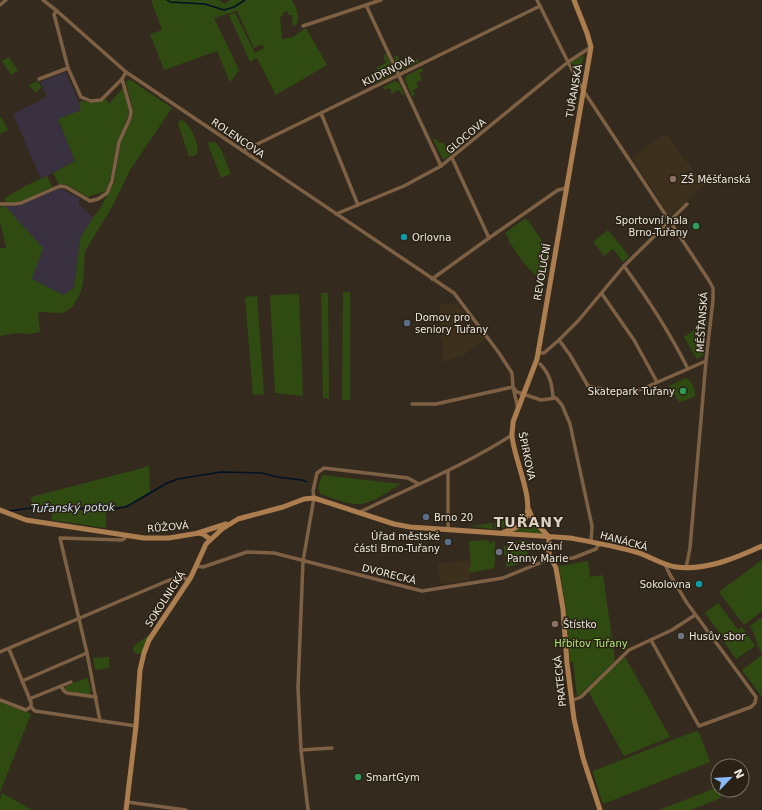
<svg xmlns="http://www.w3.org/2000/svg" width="762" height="810" viewBox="0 0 762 810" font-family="'DejaVu Sans',sans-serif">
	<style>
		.industrial { fill: #393040 }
		.built { fill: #3d311e }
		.green { fill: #2f4b11 }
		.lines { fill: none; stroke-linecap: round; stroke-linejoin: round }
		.stream { stroke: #011126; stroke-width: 1.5 }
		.street { stroke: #7e6144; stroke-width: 3.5 }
		.secondary { stroke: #ac7d4e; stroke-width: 5 }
		.education-dot { fill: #8d6e63; stroke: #2a2215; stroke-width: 1.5 }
		.leisure-dot { fill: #2e9e5b; stroke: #2a2215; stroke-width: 1.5 }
		.culture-dot { fill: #0f9aa8; stroke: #2a2215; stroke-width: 1.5 }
		.service-dot { fill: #5c6f8a; stroke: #2a2215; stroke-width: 1.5 }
		.worship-dot { fill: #6b7280; stroke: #2a2215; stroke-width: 1.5 }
		.labels { text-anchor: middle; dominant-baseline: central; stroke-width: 3; stroke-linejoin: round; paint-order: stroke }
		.street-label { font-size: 10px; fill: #ede8df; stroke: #2a2215 }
		.poi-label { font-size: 10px; fill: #ede8df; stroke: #2a2215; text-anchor: start }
		.park-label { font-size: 10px; fill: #ace877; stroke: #2a2215 }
		.water-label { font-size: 11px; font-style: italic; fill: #cfdff2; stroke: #2a2215 }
		.district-label { font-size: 14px; font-weight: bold; letter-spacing: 1px; fill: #ddd2c2; stroke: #2a2215 }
	</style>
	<rect width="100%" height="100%" fill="#342b1e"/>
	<g class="industrial">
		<polygon points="66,72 82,110 58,120 75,161 41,179 13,114 47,97 40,82"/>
		<polygon points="60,188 79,198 79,205 93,217 80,239 74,288 63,295 32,279 5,206 18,206"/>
	</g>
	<g class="built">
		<polygon points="666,134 704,185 670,216 632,157"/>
		<polygon points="457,303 485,339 465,354 443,362 440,305"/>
		<polygon points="470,561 471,568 469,568 470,580 440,584 438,563"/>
	</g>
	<g class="green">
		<path d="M151,0H219L225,4L230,0H292C297,10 301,16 295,26H293L292,15H288V11L283,12V16H280L282,39L293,37L306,28L327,65L276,95L257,58L250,62L229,15L235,13L255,53L264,48L262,44L254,48L237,11L214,18L239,70L230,82L217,51L164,70L150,34L162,30Z"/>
		<polygon points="386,54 394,71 392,75 374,84 372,81 381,76 378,69 376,68 386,63 383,56"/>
		<polygon points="406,54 408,57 411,56 413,61 418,59 419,62 403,69 399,68 394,57 397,55 399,60 400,59 402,61 404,60"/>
		<polygon points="584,55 580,76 578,76 571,62"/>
		<polygon points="9,57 18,71 11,75 2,61"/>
		<polygon points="422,68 423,71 419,73 422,80 417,82 418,88 413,90 415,95 412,96 405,80 406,76"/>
		<polygon points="129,79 172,108 130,170 112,207 85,251 83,283 79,296 72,307 63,313 38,312 40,332 28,334 16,333 0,336 0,248 6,248 0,221 0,207 5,206 43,248 32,279 63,295 74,288 80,239 93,217 100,209 114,182 121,142 128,126 132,119 133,110 126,83"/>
		<polygon points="38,81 41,87 36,93 29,85"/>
		<polygon points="395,81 399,83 404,94 402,95 399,90 395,91 394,93 391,93 390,92 392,91 389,88 384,90 383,87"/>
		<polygon points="123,88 129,110 128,116 117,143 111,176 106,191 88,197 67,185 59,184 53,173 75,161 58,119 81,110 79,103 82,101 95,103 105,98 109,104"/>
		<polygon points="1,117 8,130 0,134 0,118"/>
		<path d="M182,120C190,124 200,145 197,154L194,156H189L178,124L179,121Z"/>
		<polygon points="433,139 436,139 439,143 442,142 452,153 445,159 442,158"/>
		<polygon points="209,142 215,142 221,149 230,172 230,174 221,178 208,144"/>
		<path d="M47,176L52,187C38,193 22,204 6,203L5,198L25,186Z"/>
		<path d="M526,218L545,245L550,246L545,279C528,274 518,254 508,240L509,239L505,233Z"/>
		<polygon points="608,230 629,256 623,262 613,249 604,256 593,242"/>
		<polygon points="343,292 350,292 350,400 342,400"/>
		<polygon points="321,293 328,293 329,399 323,398"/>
		<polygon points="299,294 303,396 275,393 270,295"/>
		<polygon points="257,296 264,394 253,395 245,297"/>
		<polygon points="707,321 703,355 697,359 684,337"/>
		<path d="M686,378C692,381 696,390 695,396L692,398L679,402L669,386Z"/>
		<polygon points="146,466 149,466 150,492 132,503 125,506 113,507 32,506 31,497 143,468"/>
		<path d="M322,475L401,484C390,490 373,503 361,504C348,505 332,498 321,494L318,489Z"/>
		<polygon points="52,510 106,511 106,528 52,520"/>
		<polygon points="509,520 510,524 506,527 495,529 494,523"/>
		<polygon points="492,523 493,529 470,526"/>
		<polygon points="529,524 536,527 541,533 540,534 514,531 521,527"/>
		<path d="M489,540V543H492V541H494L495,543C495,551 496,562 494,568L469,573V568L471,567L469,541Z"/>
		<polygon points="512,542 527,543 524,544 524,547 526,548 529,547 527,553 528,553 528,562 506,567 506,556 504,555 504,546 511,545"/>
		<polygon points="762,560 762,611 744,625 719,592"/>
		<polygon points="588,561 590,577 603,575 615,661 579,696 577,696 573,662 570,662 566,609 559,566"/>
		<polygon points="718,603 738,630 742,627 755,646 736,659 723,640 724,639 705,613"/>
		<path d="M762,617V654C755,645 757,635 750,626Z"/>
		<polygon points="147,636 149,636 141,654 135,653 133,650 134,646"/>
		<polygon points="762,655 762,697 742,670"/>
		<polygon points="109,657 109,668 95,670 93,658"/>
		<polygon points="625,657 670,737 624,756 588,691"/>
		<polygon points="86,678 88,679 91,691 89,695 66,691 65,687"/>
		<polygon points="0,702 31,714 0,792"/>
		<polygon points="696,731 699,732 710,762 603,804 593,773 593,771"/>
		<polygon points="718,787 721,798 690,810 659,810"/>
		<polygon points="2,793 32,810 0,810 0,799"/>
	</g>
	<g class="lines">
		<g class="stream">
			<polyline points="167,0 170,2 205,4 224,10 234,7 245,0"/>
			<polyline points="8,511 32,508 112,509 126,507 167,483 178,479 221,472 262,473 277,477 302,480 307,482"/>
		</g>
		<g class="street">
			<polyline points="43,0 57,11 126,72 454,293 499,353 512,373 513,387 518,409"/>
			<polyline points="537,0 568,62 583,90 708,279 713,288 713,300 706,361 690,548 686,568"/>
			<polyline points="0,5 6,0"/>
			<polyline points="366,5 441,166"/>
			<polyline points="57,11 54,14 55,18 68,68 81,97 91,101 101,100 122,79"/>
			<polyline points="303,26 381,0"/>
			<polyline points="39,79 68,68"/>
			<polyline points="321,113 358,205"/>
			<polyline points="243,151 540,6"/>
			<polyline points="452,158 489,238"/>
			<polyline points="0,204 15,204 21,203 60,186 66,187 90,201 98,199 107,193 112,181 119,142 130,118 131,111 122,79 126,72"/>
			<polyline points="336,214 404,186 441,166 568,62 591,47"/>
			<path d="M624,266C648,299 670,333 688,369"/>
			<polyline points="432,279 489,238 558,190 566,188"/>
			<polyline points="602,294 634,340 657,382"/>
			<polyline points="559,340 570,355 588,386 620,393 642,389 706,361"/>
			<polyline points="538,353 544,353 559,340 578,321 624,266 687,204"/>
			<path d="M540,364C550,374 552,384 553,397"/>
			<polyline points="514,388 517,392 541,400 556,398 562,405 570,424 592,526 591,542"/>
			<polyline points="412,404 436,404 513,387"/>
			<path d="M360,512C411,487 464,466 512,435"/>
			<polyline points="448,530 448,471"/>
			<polyline points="196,566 203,567 247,552 274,553 422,591 503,578 547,560 573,558 596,549 599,544"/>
			<polyline points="651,640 699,726 751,707 755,703 756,697 687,603 669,573 665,564"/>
			<polyline points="9,649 31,702 31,707 35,711 136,726"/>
			<polyline points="0,652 167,581 180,577 189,580"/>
			<polyline points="22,681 87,653"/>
			<polyline points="61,686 64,691 67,693 96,697"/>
			<polyline points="29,699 71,682"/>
			<polyline points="0,700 26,710 31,707"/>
			<polyline points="571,701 581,697 629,650 672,630 695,615"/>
			<polyline points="100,721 87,653 60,538 122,540 125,538 126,535"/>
			<polyline points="301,750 332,748"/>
			<polyline points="127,802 186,810"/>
			<polyline points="308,810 301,750 298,688 303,561 314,498 313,491 317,473 324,468 408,478 419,484"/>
		</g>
		<g class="secondary">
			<polyline points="0,510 26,520 144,538 169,538 199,533 203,534 210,539"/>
			<polyline points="529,510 533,520 549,537 549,554 556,568 563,609 567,663 574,719 583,758 600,810"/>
			<path d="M504,532C512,530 523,526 526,517C534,499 513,456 512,435C512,431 513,427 513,422L537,359L591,47L587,33L574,0"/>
			<polyline points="198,533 226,524"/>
			<path d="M126,810L136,726L140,670L144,653L149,640L191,577L206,544L222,529L238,519L283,507L304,499L314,498L394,524L410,527L570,538C592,542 615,546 636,552C650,556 662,565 676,567C705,571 736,558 762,546"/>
		</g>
	</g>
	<g class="education-dot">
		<circle cx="673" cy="179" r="4"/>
		<circle cx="555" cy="624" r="4"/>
	</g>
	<g class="leisure-dot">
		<circle cx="696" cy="226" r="4"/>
		<circle cx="683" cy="391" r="4"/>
		<circle cx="358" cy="777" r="4"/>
	</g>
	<g class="culture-dot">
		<circle cx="404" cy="237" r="4"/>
		<circle cx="699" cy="584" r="4"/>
	</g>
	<g class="service-dot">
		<circle cx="407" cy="323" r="4"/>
		<circle cx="426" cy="517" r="4"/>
		<circle cx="448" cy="542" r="4"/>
	</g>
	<g class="worship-dot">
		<circle cx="499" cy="552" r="4"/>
		<circle cx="681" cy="636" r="4"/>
	</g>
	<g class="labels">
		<g class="street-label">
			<text transform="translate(388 71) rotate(-26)">KUDRNOVA</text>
			<text transform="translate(574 91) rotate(-80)">TUŘANSKÁ</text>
			<text transform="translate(466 136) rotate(-40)">GLOCOVA</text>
			<text transform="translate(238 138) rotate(34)">ROLENCOVA</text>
			<text transform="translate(542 272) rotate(-80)">REVOLUČNÍ</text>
			<text transform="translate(702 322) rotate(-86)">MĚŠŤANSKÁ</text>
			<text transform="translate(527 456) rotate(78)">ŠPIRKOVA</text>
			<text transform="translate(168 527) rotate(-5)">RŮŽOVÁ</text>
			<text transform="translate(624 541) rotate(15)">HANÁCKÁ</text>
			<text transform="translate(389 574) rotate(14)">DVORECKÁ</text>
			<text transform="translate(165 599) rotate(-57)">SOKOLNICKÁ</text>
			<text transform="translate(560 681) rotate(-96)">PRATECKÁ</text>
		</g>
		<g class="poi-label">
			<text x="681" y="179">ZŠ Měšťanská</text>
			<text x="688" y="220" text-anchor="end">Sportovní hala<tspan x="688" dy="12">Brno-Tuřany</tspan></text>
			<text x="412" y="237">Orlovna</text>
			<text x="415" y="317">Domov pro<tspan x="415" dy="12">seniory Tuřany</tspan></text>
			<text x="675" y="391" text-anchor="end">Skatepark Tuřany</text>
			<text x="434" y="517">Brno 20</text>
			<text x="440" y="536" text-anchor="end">Úřad městské<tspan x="440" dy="12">části Brno-Tuřany</tspan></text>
			<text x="507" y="546">Zvěstování<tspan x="507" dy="12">Panny Marie</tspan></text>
			<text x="691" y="584" text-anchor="end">Sokolovna</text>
			<text x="563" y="624">Štístko</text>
			<text x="689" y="636">Husův sbor</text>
			<text x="366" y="777">SmartGym</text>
		</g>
		<g class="park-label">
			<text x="591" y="643">Hřbitov Tuřany</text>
		</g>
		<g class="water-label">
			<text transform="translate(73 508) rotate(-1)">Tuřanský potok</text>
		</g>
		<g class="district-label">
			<text x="529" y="522">TUŘANY</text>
		</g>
	</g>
	<g transform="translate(730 778) rotate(65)"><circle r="19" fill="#2a2215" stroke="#787166"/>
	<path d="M0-3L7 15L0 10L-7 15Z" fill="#89bafc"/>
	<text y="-6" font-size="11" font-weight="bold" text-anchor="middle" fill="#ede8df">N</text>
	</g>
</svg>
